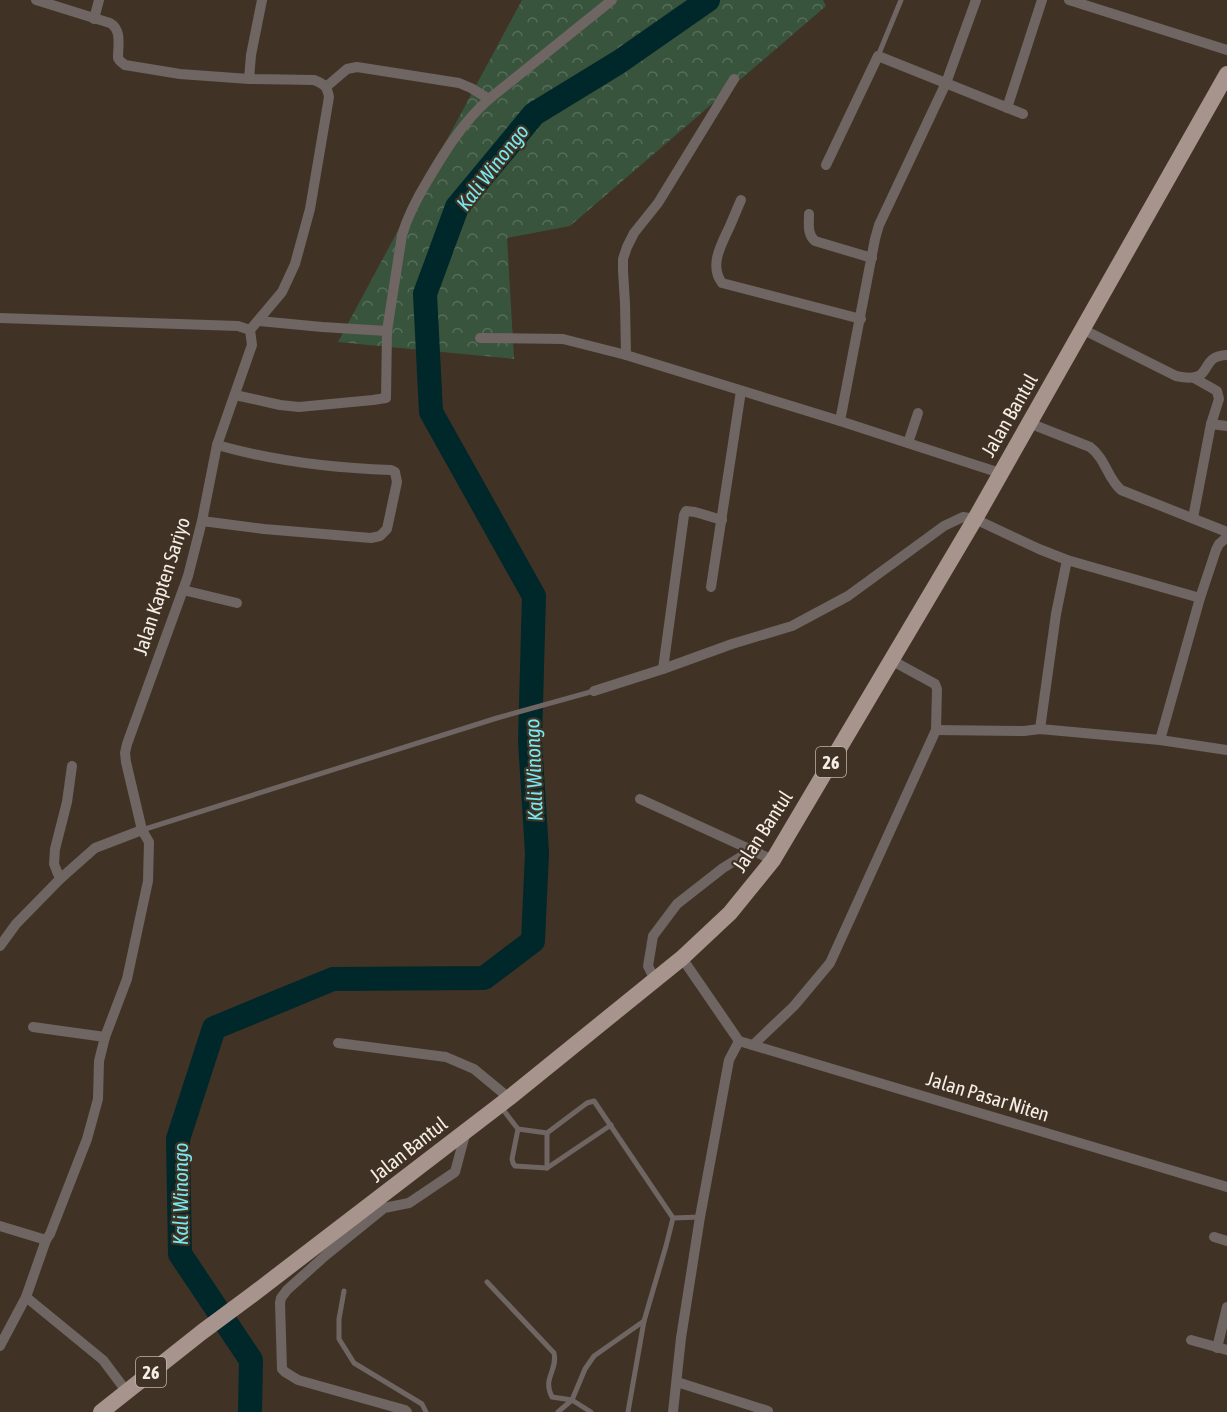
<svg xmlns="http://www.w3.org/2000/svg" width="1227" height="1412" viewBox="0 0 1227 1412" font-family="'Asap Condensed',sans-serif">
	<style>
		.forest { fill: url(#forest-crowns) }
		.lines { fill: none; stroke-linecap: round; stroke-linejoin: round }
		.river { stroke: #00272a; stroke-width: 24 }
		.lane { stroke: #6f6562; stroke-width: 5 }
		.street { stroke: #6f6562; stroke-width: 10 }
		.primary { stroke: #a7948c; stroke-width: 16 }
		.labels { text-anchor: middle; dominant-baseline: central; stroke-width: 4.5; stroke-linejoin: round; paint-order: stroke }
		.shield { fill: #403325; stroke: #bfb6ab; stroke-width: 1.5 }
		.shield-label { font-size: 18px; font-weight: bold; fill: #f6eee5 }
		.street-label { font-size: 20px; fill: #f6eee5; stroke: #403325 }
		.water-label { font-size: 21px; font-style: italic; fill: #77e9f1; stroke: #403325 }
	</style>
	<defs>
		<pattern id="forest-crowns" width="20" height="18" patternUnits="userSpaceOnUse" patternTransform="scale(1.5)"><rect width="20" height="18" fill="#39543d"/><path d="M2 6a3 3 0 1 1 6 0M12 15a3 3 0 1 1 6 0" fill="none" stroke="#566d59"/></pattern>
	</defs>
	<rect width="100%" height="100%" fill="#403325"/>
	<polygon class="forest" points="522,0 823,0 826,6 570,226 507,238 514,359 338,342"/>
	<g class="lines">
		<polyline class="river" points="250,1412 251,1360 180,1254 178,1139 214,1028 333,979 484,978 533,941 537,853 530,741 534,596 431,412 425,294 457,207 534,114 619,62 708,0"/>
		<g class="lane">
			<polyline points="878,56 901,0"/>
			<polyline points="142,830 497,718 594,691"/>
			<polyline points="501,1107 518,1129 547,1133 587,1103 594,1101 673,1218"/>
			<polyline points="518,1129 512,1159 513,1163 515,1166 547,1168 611,1125"/>
			<polyline points="547,1168 547,1133"/>
			<path d="M487,1282L554,1353C558,1371 542,1378 552,1397L572,1400L591,1412"/>
			<polyline points="344,1291 339,1319 339,1339 354,1363 422,1404 426,1412"/>
			<polyline points="558,1412 572,1400 585,1369 594,1356 644,1321"/>
			<polyline points="628,1412 644,1321 666,1246 673,1218 700,1217"/>
		</g>
		<g class="street">
			<path d="M36,0L110,23C122,30 118,45 118,58L120,61L125,65L180,74L249,79"/>
			<polyline points="1069,0 1227,50"/>
			<polyline points="94,19 99,0"/>
			<polyline points="734,79 658,203 634,233 627,247 623,259 623,271 625,303 626,355 840,421 1000,473"/>
			<polyline points="326,87 347,69 357,67 459,83 471,88 489,99 612,0"/>
			<polyline points="1007,108 1042,0"/>
			<polyline points="826,165 878,56 1023,114"/>
			<path d="M741,200C737,209 733,219 729,228C721,245 709,266 722,283L861,319"/>
			<path d="M809,214C809,224 807,234 815,241L872,258"/>
			<polyline points="0,318 238,326 250,330 252,345 217,445 202,521 188,576 127,744 125,753 126,762 142,830 149,842 148,881 127,979 105,1037 99,1061 98,1099 87,1139 50,1234 46,1240 26,1297 0,1346"/>
			<polyline points="259,321 322,327 387,331"/>
			<path d="M1082,329L1176,376C1217,385 1196,356 1227,355"/>
			<path d="M250,330L282,292L295,264L310,209L329,97C327,86 324,84 314,80L249,79L251,55L262,0"/>
			<polyline points="480,338 563,339 626,355"/>
			<path d="M235,395L280,405L299,407L373,400L386,398L387,331L402,235C408,215 417,198 428,180C445,151 463,122 489,99"/>
			<polyline points="840,421 875,239 879,225 946,83 976,0"/>
			<path d="M1029,423L1090,447C1106,459 1107,478 1121,490L1227,532"/>
			<polyline points="1211,424 1227,426"/>
			<polyline points="908,443 918,413"/>
			<polyline points="1193,518 1211,424 1219,399 1217,391 1194,378"/>
			<path d="M202,521L264,529L371,538L380,536L387,529L397,482L395,472L391,470C332,468 274,461 217,445"/>
			<polyline points="711,587 741,391"/>
			<polyline points="183,590 237,603"/>
			<polyline points="663,669 684,515 686,511 695,512 722,520"/>
			<polyline points="594,691 663,669 732,644 792,626 848,596 944,526 963,517 975,519 1039,549 1067,560 1200,598"/>
			<polyline points="1040,729 1056,614 1067,560"/>
			<polyline points="936,730 1024,731 1040,729 1160,740 1200,598 1216,550 1219,544 1227,537"/>
			<polyline points="1160,740 1227,750"/>
			<polyline points="640,799 773,860"/>
			<polyline points="60,879 54,864 55,849 67,802 72,766"/>
			<polyline points="0,946 16,924 60,879 95,848 142,830"/>
			<polyline points="682,958 739,1041 1227,1187"/>
			<polyline points="655,980 648,966 653,936 677,904 723,868 752,850"/>
			<polyline points="33,1027 105,1037"/>
			<polyline points="338,1043 446,1057 474,1069 509,1098"/>
			<polyline points="753,1045 794,1006 830,963 936,730 937,689 935,684 891,660"/>
			<polyline points="0,1226 46,1240"/>
			<polyline points="1214,1237 1227,1241"/>
			<polyline points="26,1297 103,1360 127,1392"/>
			<polyline points="1191,1340 1227,1350"/>
			<polyline points="1217,1348 1227,1307"/>
			<polyline points="677,1382 768,1411"/>
			<polyline points="407,1412 405,1410 298,1380 285,1372 282,1369 280,1303 281,1298 287,1290 326,1255 384,1208 409,1203 455,1172 466,1131"/>
			<polyline points="673,1412 681,1338 700,1217 729,1060 739,1041"/>
		</g>
		<polyline class="primary" points="101,1412 202,1332 252,1295 509,1098 682,958 730,913 773,860 975,519 1227,74"/>
	</g>
	<g class="labels">
		<g class="shield">
			<rect x="816" y="747" width="30" height="30" rx="4.5"/>
			<rect x="136" y="1357" width="30" height="30" rx="4.5"/>
		</g>
		<g class="shield-label">
			<text x="831" y="762">26</text>
			<text x="151" y="1372">26</text>
		</g>
		<g class="street-label">
			<text transform="translate(1009 415) rotate(-60)">Jalan Bantul</text>
			<text transform="translate(161 586) rotate(-72)">Jalan Kapten Sariyo</text>
			<text transform="translate(762 831) rotate(-57)">Jalan Bantul</text>
			<text transform="translate(988 1096) rotate(17)">Jalan Pasar Niten</text>
			<text transform="translate(408 1149) rotate(-38)">Jalan Bantul</text>
		</g>
		<g class="water-label">
			<text transform="translate(492 167) rotate(-52)">Kali Winongo</text>
			<text transform="translate(533 770) rotate(-92)">Kali Winongo</text>
			<text transform="translate(180 1194) rotate(-90)">Kali Winongo</text>
		</g>
	</g>
</svg>
